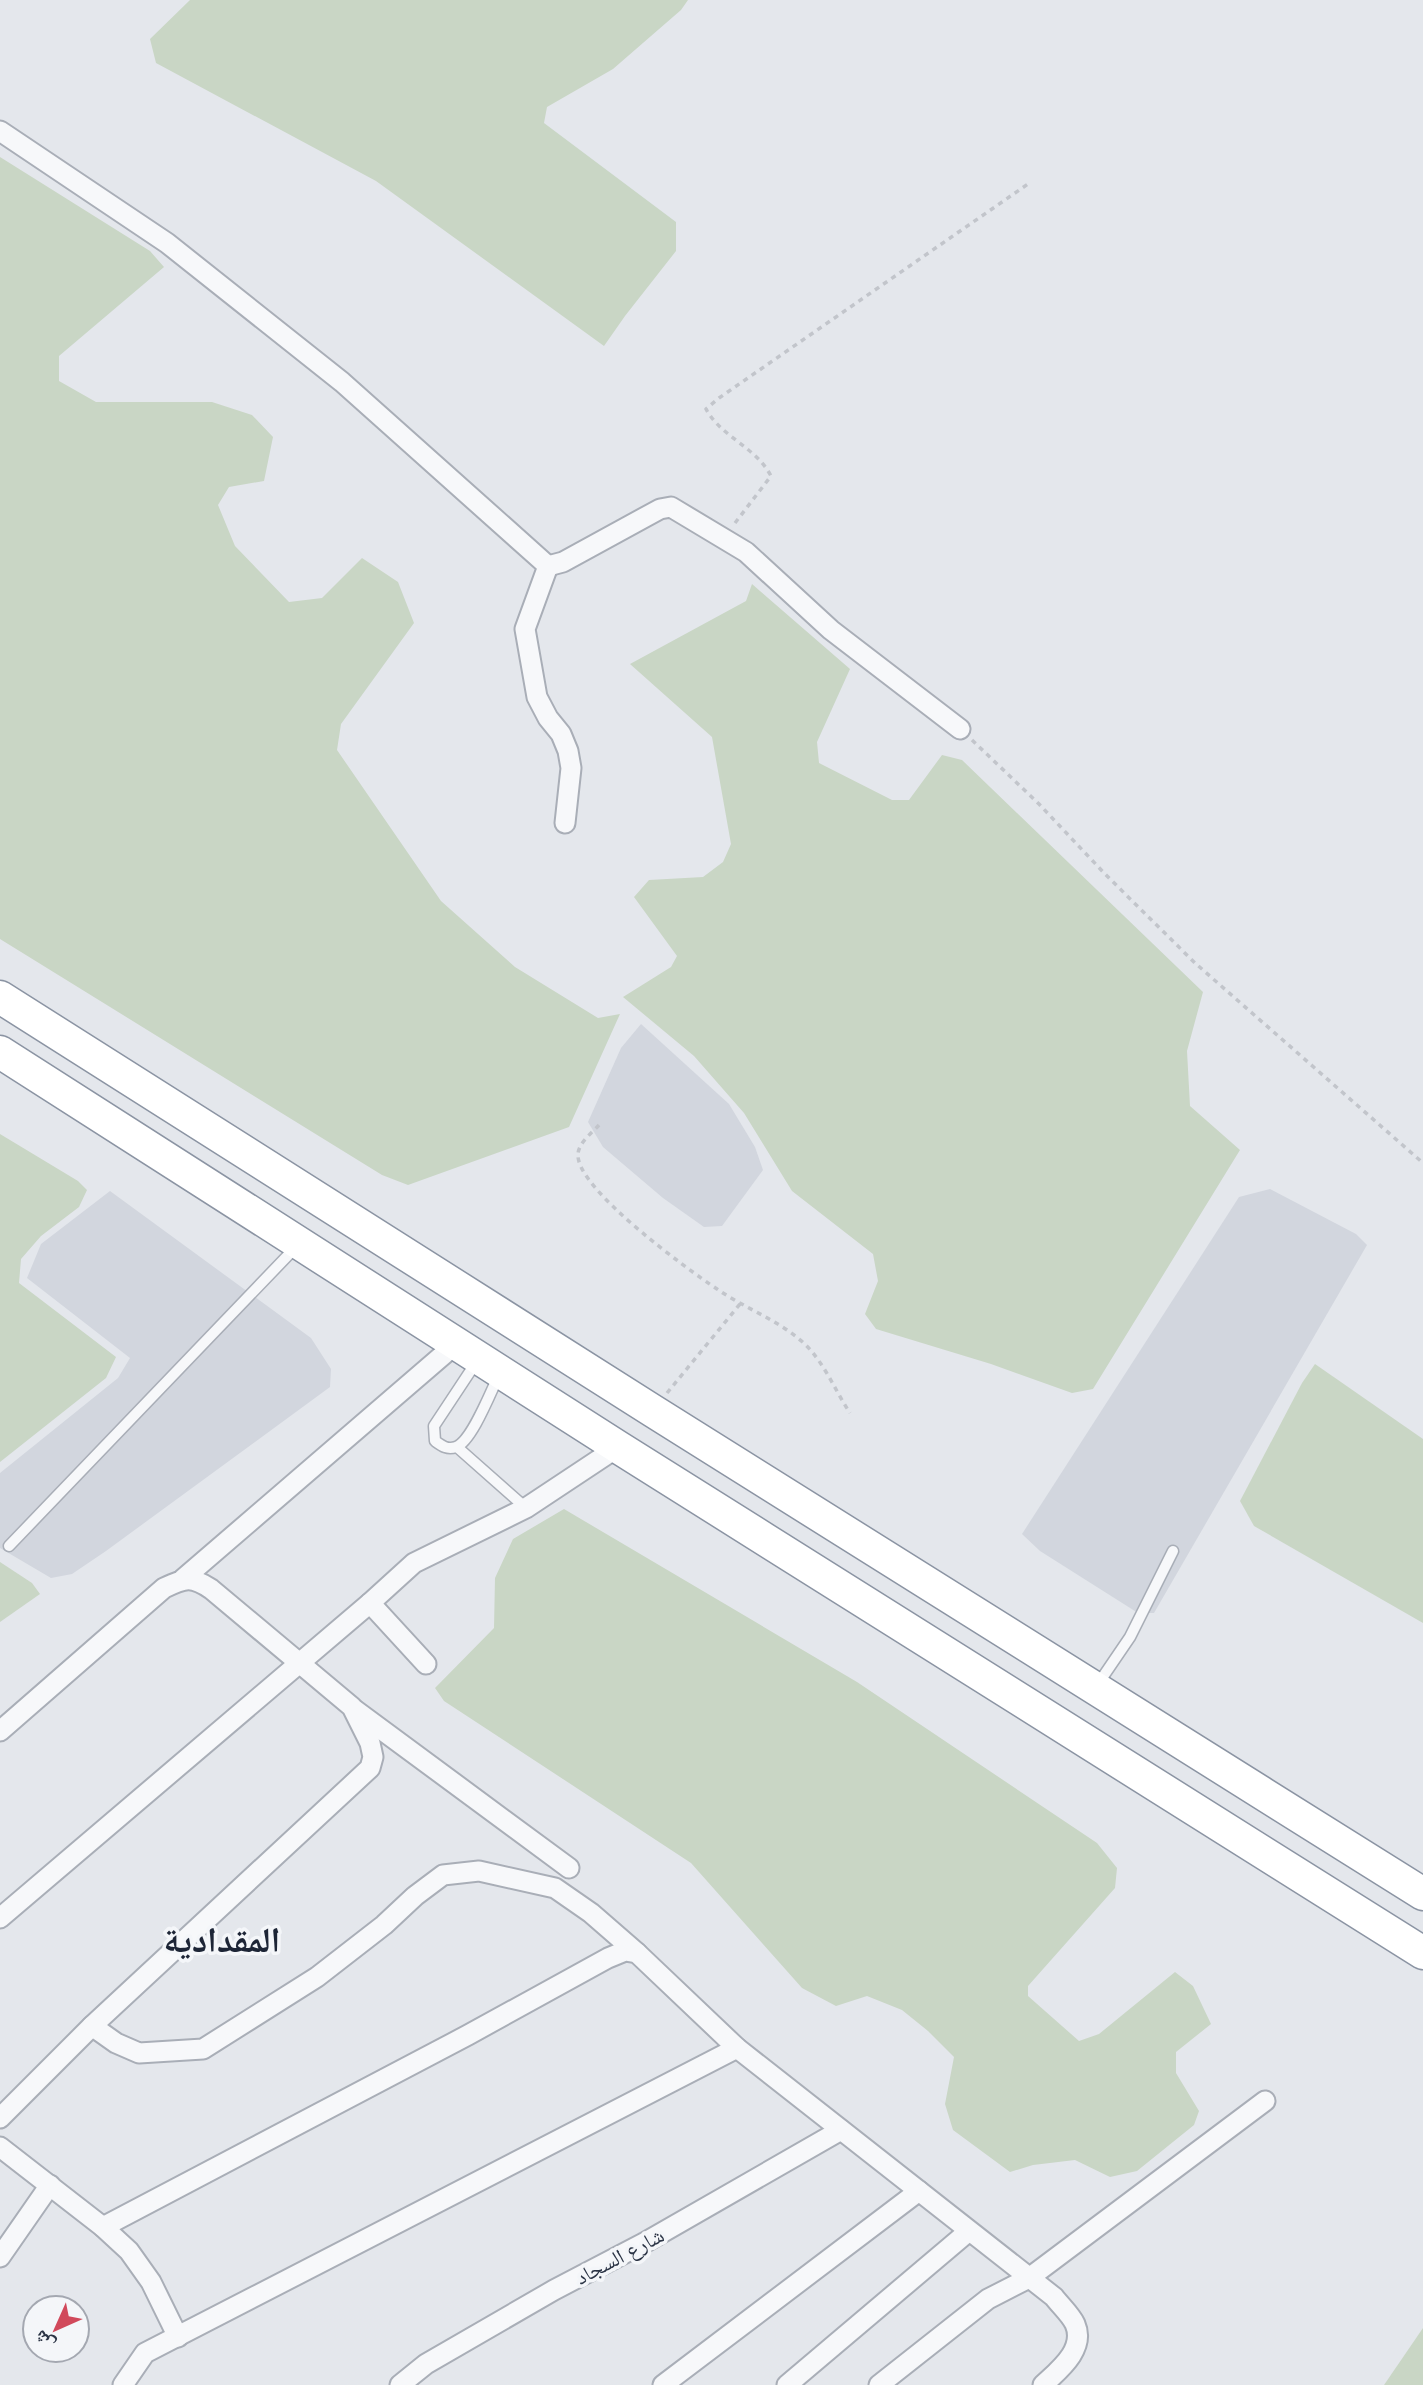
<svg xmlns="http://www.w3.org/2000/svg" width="1423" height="2385" viewBox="0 0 1423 2385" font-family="Lato,'Noto Naskh Arabic',sans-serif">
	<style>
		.built { fill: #d2d6de }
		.green { fill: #c9d6c5 }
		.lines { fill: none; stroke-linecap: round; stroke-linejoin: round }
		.service-casing { stroke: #a9aeb7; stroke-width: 13 }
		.minor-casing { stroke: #a9aeb7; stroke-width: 23 }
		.trunk-casing { stroke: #8b94a3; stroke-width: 35 }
		.path { stroke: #c2c5cb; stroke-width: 3.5; stroke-dasharray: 5 5; stroke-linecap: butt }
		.service { stroke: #f7f8fa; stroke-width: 10 }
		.minor { stroke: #f7f8fa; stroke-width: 19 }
		.trunk { stroke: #fff; stroke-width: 32 }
		.labels { text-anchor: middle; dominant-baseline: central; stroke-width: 7; stroke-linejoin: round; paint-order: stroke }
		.street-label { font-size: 21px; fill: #2b3445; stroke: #f4f6f9 }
		.town-label { font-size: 35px; font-weight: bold; fill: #1d2536; stroke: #f4f6f9 }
	</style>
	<rect width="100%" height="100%" fill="#e4e7ec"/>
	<g class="built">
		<polygon points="641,1024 729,1104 755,1147 763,1170 722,1226 704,1227 663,1198 603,1147 588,1122 621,1048"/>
		<polygon points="1270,1189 1356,1234 1367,1245 1154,1613 1138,1613 1040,1551 1022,1534 1239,1197"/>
		<polygon points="110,1191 311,1338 331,1369 330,1387 106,1551 72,1574 51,1578 0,1548 0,1473 118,1378 130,1358 27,1278 41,1244"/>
	</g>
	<g class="green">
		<polygon points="190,0 688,0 681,10 613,69 547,107 544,123 676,222 676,251 625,316 604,346 376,181 156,63 150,39"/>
		<polygon points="0,157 150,251 164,267 59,356 59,381 96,402 212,402 252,415 273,437 264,481 229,487 218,505 235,546 289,602 322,598 362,558 398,582 414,623 341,724 337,750 441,901 515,967 598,1018 620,1014 569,1127 408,1185 382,1175 0,939"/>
		<polygon points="752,584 850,669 817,742 819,763 892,800 909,800 942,755 962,760 1203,992 1187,1051 1190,1106 1240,1150 1093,1389 1072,1393 991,1364 876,1329 865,1314 878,1281 873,1254 792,1191 744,1113 694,1056 623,997 671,967 677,956 634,897 649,880 703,877 723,862 731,844 712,737 630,664 746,601"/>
		<polygon points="0,1134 78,1181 87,1190 79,1207 41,1236 21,1259 19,1283 116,1357 106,1378 0,1462"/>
		<polygon points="1315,1364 1423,1439 1423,1623 1254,1526 1240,1501 1302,1383"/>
		<polygon points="564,1509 857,1682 1097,1843 1117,1868 1115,1888 1028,1986 1028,1996 1079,2041 1099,2034 1175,1972 1193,1986 1211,2024 1176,2052 1176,2073 1199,2111 1194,2125 1137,2171 1110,2177 1075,2160 1033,2165 1010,2172 953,2130 945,2104 954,2057 928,2031 902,2010 867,1996 836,2006 802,1988 691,1863 444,1701 435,1688 494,1628 495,1578 513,1539"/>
		<polygon points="0,1562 32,1583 40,1594 0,1622"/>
		<polygon points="1423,2328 1423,2385 1384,2385"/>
	</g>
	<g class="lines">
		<defs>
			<g id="service">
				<path d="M477,1361L434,1426L435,1441C442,1446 447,1450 456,1447C472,1441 491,1391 499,1375"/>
				<polyline points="457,1447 526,1508"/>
				<polyline points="9,1546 295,1248"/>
				<polyline points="1098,1684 1130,1637 1173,1551"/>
			</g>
			<g id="minor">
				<polyline points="0,131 167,243 342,382 548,566 525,629 537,697 548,718 561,734 568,751 571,768 565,823"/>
				<polyline points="548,566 563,562 660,509 671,507 746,552 831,630 960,729"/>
				<polyline points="183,1579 457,1343"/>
				<polyline points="370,1603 426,1664"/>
				<polyline points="355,1710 569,1868"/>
				<path d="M0,1731L164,1588C186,1578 191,1576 211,1589L352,1707L370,1743L373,1757L370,1768L92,2026L0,2118"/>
				<polyline points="0,1918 370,1603 414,1563 526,1508 618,1447"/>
				<polyline points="92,2026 116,2043 139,2053 203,2049 317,1977 384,1925 415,1896 443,1875 479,1871 555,1888 591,1913 637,1953"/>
				<polyline points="0,2147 103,2227 129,2251 151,2282 178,2337"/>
				<path d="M103,2227L468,2035L608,1958L625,1951L637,1953L737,2048L1054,2297C1060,2305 1071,2315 1075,2324C1086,2349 1059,2370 1043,2385"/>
				<polyline points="0,2257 50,2185"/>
				<polyline points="123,2385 145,2353 737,2048"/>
				<polyline points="400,2385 426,2364 554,2290 644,2243 841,2130"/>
				<polyline points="663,2385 919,2191"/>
				<polyline points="787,2385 969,2231"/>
				<polyline points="879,2385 988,2299 1029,2278 1265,2101"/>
			</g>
			<g id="trunk">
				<polyline points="0,997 653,1411 1423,1894"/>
				<polyline points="0,1052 618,1447 1423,1953"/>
			</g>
		</defs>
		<use href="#service" class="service-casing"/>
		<use href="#minor" class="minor-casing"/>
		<use href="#trunk" class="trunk-casing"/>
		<g class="path">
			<path d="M735,523L771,476C756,447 721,437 706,409L719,398L1028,184"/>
			<polyline points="972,740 1039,804 1105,874 1195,963 1423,1163"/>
			<path d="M599,1125C592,1133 578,1143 578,1155C577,1189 687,1269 717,1289C743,1307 775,1319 799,1339C822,1357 834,1389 850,1413"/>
			<polyline points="667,1393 740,1304"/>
		</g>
		<use href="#service" class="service"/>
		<use href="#minor" class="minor"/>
		<use href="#trunk" class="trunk"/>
	</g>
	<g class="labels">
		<g class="street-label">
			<text transform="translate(619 2255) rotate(-28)">شارع السجاد</text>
		</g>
		<g class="town-label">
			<text x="222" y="1938">المقدادیة</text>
		</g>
	</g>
	<g transform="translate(56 2329) rotate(225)"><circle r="33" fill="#f4f6f9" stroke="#a4a8b1" stroke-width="2"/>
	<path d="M0-5L12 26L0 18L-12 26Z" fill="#d1495b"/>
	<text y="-10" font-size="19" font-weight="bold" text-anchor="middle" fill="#2b3445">ش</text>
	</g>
</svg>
